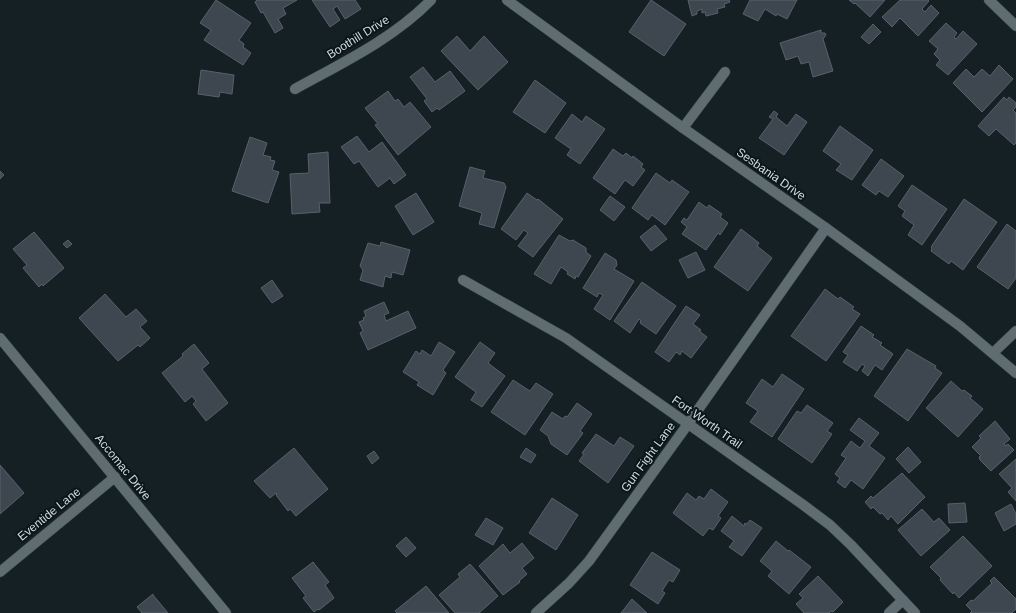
<svg xmlns="http://www.w3.org/2000/svg" width="1016" height="613" viewBox="0 0 1016 613" font-family="Helvetica,sans-serif">
	<style>
		.building { fill: #3e474f; stroke: #58616a }
		.lines { fill: none; stroke-linecap: round; stroke-linejoin: round }
		.minor-casing { stroke: #343b3f; stroke-width: 11 }
		.minor { stroke: #5f6d73; stroke-width: 10 }
		.labels { text-anchor: middle; dominant-baseline: central; stroke-width: 4; stroke-linejoin: round; paint-order: stroke }
		.street-label { font-size: 12px; fill: #d2dadd; stroke: #0a161b }
	</style>
	<rect width="100%" height="100%" fill="#142024"/>
	<g class="building">
		<polygon points="216,0 251,23 239,40 244,44 243,47 251,53 243,65 204,40 211,30 200,23"/>
		<polygon points="257,0 297,0 283,8 286,14 278,19 283,28 275,33 263,12 261,13 255,2"/>
		<polygon points="312,0 355,0 361,9 345,19 337,6 333,9 340,20 330,27"/>
		<polygon points="651,0 686,24 664,56 629,32"/>
		<polygon points="688,0 729,0 730,2 724,4 725,7 717,9 718,13 706,16 705,12 702,13 702,9 697,11 697,14 692,16"/>
		<polygon points="750,0 797,0 787,19 777,14 776,16 765,9 758,21 743,14"/>
		<polygon points="849,0 885,0 870,17 855,3 854,4"/>
		<polygon points="900,0 928,0 929,1 922,9 925,12 931,5 939,13 918,36 900,18 892,27 882,17"/>
		<polygon points="946,23 957,33 954,37 956,39 963,31 977,44 948,75 936,65 940,60 934,54 938,49 929,41"/>
		<polygon points="873,24 881,32 869,44 861,37"/>
		<polygon points="821,30 821,33 825,33 826,35 823,39 833,71 813,77 809,62 801,64 798,56 786,60 780,43"/>
		<polygon points="457,36 470,51 484,36 508,62 478,90 441,51"/>
		<polygon points="999,65 1013,79 982,112 953,83 966,69 974,77 982,69 990,76"/>
		<polygon points="423,67 435,82 450,71 465,91 439,110 437,108 432,112 424,101 427,99 410,77"/>
		<polygon points="201,70 234,75 232,94 220,92 219,97 198,94"/>
		<polygon points="535,80 566,103 545,133 513,112"/>
		<polygon points="388,91 395,101 398,99 404,107 410,102 431,127 398,155 375,125 378,124 365,108"/>
		<polygon points="1004,97 1007,100 1009,97 1016,103 1016,107 1013,110 1016,113 1016,143 1014,145 996,129 989,136 978,126"/>
		<polygon points="774,111 778,114 776,117 787,126 796,114 807,122 784,155 759,138 773,119 769,117"/>
		<polygon points="572,114 582,122 586,116 605,129 580,164 567,155 571,149 555,138"/>
		<polygon points="840,126 873,150 852,180 836,170 841,164 823,151"/>
		<polygon points="357,136 369,152 382,142 406,175 394,184 390,178 378,187 359,161 354,164 341,147"/>
		<polygon points="250,137 267,143 263,155 271,157 270,160 275,161 272,170 279,172 268,203 232,191"/>
		<polygon points="613,149 623,156 626,153 632,158 633,156 643,164 641,167 645,170 633,186 625,180 615,194 593,178"/>
		<polygon points="328,152 330,203 319,203 320,212 292,214 290,174 309,173 308,154"/>
		<polygon points="881,159 904,176 888,197 879,191 876,195 862,185"/>
		<polygon points="470,167 485,171 483,178 504,183 506,187 494,228 479,224 482,213 459,206"/>
		<polygon points="0,171 4,175 0,179"/>
		<polygon points="656,173 670,183 672,180 689,192 665,225 652,215 648,220 632,208"/>
		<polygon points="912,185 947,209 922,245 908,235 914,225 902,216 905,211 898,206"/>
		<polygon points="416,193 434,222 413,235 395,206"/>
		<polygon points="527,193 537,200 538,199 563,219 533,257 518,246 528,233 524,230 516,240 501,229"/>
		<polygon points="610,196 625,207 614,221 600,210"/>
		<polygon points="964,199 997,222 963,270 951,261 949,264 931,251 932,248 931,247"/>
		<polygon points="699,202 707,208 709,205 722,214 720,217 728,223 720,235 718,233 706,250 682,234 687,227 681,222 684,218 687,220"/>
		<polygon points="1007,224 1016,231 1016,278 1008,289 977,267"/>
		<polygon points="655,225 667,239 651,251 640,237"/>
		<polygon points="741,229 759,243 757,246 772,258 748,291 714,267"/>
		<polygon points="34,232 64,268 43,286 42,284 39,287 23,268 27,265 13,249"/>
		<polygon points="559,235 570,241 573,240 586,248 586,252 591,256 578,277 576,276 575,279 567,274 568,272 561,267 551,284 534,274"/>
		<polygon points="68,240 72,244 67,248 63,244"/>
		<polygon points="381,242 410,250 403,275 392,272 391,278 385,276 383,287 360,280 363,270 360,266 368,243 380,246"/>
		<polygon points="696,252 705,270 688,278 679,260"/>
		<polygon points="605,253 616,260 617,265 614,269 634,281 610,320 594,309 603,295 599,293 597,297 583,288"/>
		<polygon points="272,280 283,296 272,303 261,288"/>
		<polygon points="642,282 676,306 656,334 640,323 641,321 639,319 630,333 614,321"/>
		<polygon points="825,289 838,299 840,297 854,307 852,309 860,314 826,361 791,336"/>
		<polygon points="105,294 126,317 136,309 147,321 140,327 150,338 140,347 138,345 118,361 79,318"/>
		<polygon points="384,302 389,313 384,315 386,321 408,311 416,328 368,350 360,333 363,331 359,322 364,320 363,318 366,316 364,311"/>
		<polygon points="686,306 700,315 693,324 701,330 699,331 707,337 691,358 682,351 680,355 676,352 669,362 655,352"/>
		<polygon points="861,326 874,335 872,337 882,343 880,345 893,354 882,370 875,365 868,376 862,371 865,366 862,364 857,371 843,362 848,355 843,352"/>
		<polygon points="439,342 455,352 443,370 446,373 433,395 417,385 419,382 403,372 416,351 420,354 422,350 431,356"/>
		<polygon points="480,342 495,353 488,363 505,376 482,407 471,400 476,392 455,377"/>
		<polygon points="194,344 209,363 202,369 228,403 206,421 193,404 196,401 192,396 185,402 162,373 183,356 182,354"/>
		<polygon points="907,349 936,366 935,368 942,373 908,421 874,396"/>
		<polygon points="782,374 804,389 772,437 750,422 758,411 746,403 762,379 773,387"/>
		<polygon points="513,380 530,391 536,383 553,394 525,435 491,412"/>
		<polygon points="951,381 962,391 964,390 972,396 970,398 983,409 958,437 926,408"/>
		<polygon points="577,403 592,414 580,431 583,433 567,455 551,444 548,436 540,430 552,412 563,419 565,416 567,417"/>
		<polygon points="807,405 833,423 827,431 832,434 812,463 778,439 797,411 801,413"/>
		<polygon points="859,418 879,433 869,446 885,458 863,489 851,480 845,488 837,482 840,478 835,474 846,458 841,455 851,441 860,448 865,441 850,430"/>
		<polygon points="995,421 1010,439 1004,444 1005,446 1008,444 1014,450 991,471 980,460 979,457 981,456 972,447 981,438 979,436"/>
		<polygon points="596,434 614,446 620,437 634,446 608,483 579,461 584,454 582,453"/>
		<polygon points="908,447 921,462 909,473 896,459"/>
		<polygon points="294,448 328,489 296,516 290,509 288,511 276,495 277,494 276,493 270,498 254,481"/>
		<polygon points="526,448 536,455 531,463 520,457"/>
		<polygon points="374,451 379,458 372,464 367,456"/>
		<polygon points="1016,459 1016,501 1008,492 1012,488 999,474"/>
		<polygon points="0,465 24,493 0,514"/>
		<polygon points="902,473 925,497 898,524 891,516 888,520 882,513 880,514 873,507 871,509 865,502 871,496 873,498"/>
		<polygon points="711,489 728,502 718,516 721,518 713,530 709,528 703,536 673,513 687,493 696,500 699,496 704,499"/>
		<polygon points="552,498 578,515 556,550 529,533"/>
		<polygon points="965,503 967,522 949,523 948,504"/>
		<polygon points="1011,504 1016,514 1016,524 1004,531 995,513"/>
		<polygon points="922,509 934,522 939,518 950,530 921,556 898,530"/>
		<polygon points="732,516 744,526 745,523 747,524 750,520 762,528 742,556 729,547 734,541 721,531"/>
		<polygon points="486,518 503,528 493,545 475,535"/>
		<polygon points="963,536 992,566 959,598 954,592 953,594 940,580 941,578 930,567"/>
		<polygon points="406,537 416,548 406,557 396,546"/>
		<polygon points="776,541 788,551 789,550 811,567 789,594 768,576 772,571 760,561"/>
		<polygon points="522,543 534,558 522,568 527,574 519,581 520,582 503,595 479,566 503,544 510,553"/>
		<polygon points="652,552 680,570 673,582 669,580 662,591 665,593 658,604 630,585"/>
		<polygon points="313,562 329,582 325,585 334,598 319,610 318,609 314,612 303,598 306,596 292,578"/>
		<polygon points="470,564 498,596 479,613 455,613 439,595 460,577 458,574"/>
		<polygon points="818,576 843,602 833,612 831,611 829,613 804,613 796,604 803,598 799,594"/>
		<polygon points="994,577 1016,599 1016,609 1012,613 970,613 972,611 966,605 971,600 973,601 992,583 990,581"/>
		<polygon points="426,586 449,613 397,613 395,611"/>
		<polygon points="153,594 153,595 168,613 142,613 137,607"/>
		<polygon points="632,599 647,613 621,613"/>
	</g>
	<g class="lines">
		<defs>
			<g id="minor">
				<polyline points="507,0 683,128 826,228 960,326 1016,373"/>
				<polyline points="989,0 1016,26"/>
				<path d="M295,89C342,63 393,39 431,0"/>
				<polyline points="683,128 725,72"/>
				<polyline points="463,280 566,338 802,504 830,525 851,545 915,613"/>
				<polyline points="0,338 226,613"/>
				<polyline points="993,353 1016,331"/>
				<polyline points="0,572 115,477"/>
				<polyline points="536,613 569,583 589,561 688,424 826,228"/>
				<polyline points="889,613 903,600"/>
			</g>
		</defs>
		<use href="#minor" class="minor-casing"/>
		<use href="#minor" class="minor"/>
	</g>
	<g class="labels">
		<g class="street-label">
			<text transform="translate(358 37) rotate(-32)">Boothill Drive</text>
			<text transform="translate(771 174) rotate(35)">Sesbania Drive</text>
			<text transform="translate(707 422) rotate(35)">Fort Worth Trail</text>
			<text transform="translate(648 457) rotate(-54)">Gun Fight Lane</text>
			<text transform="translate(123 467) rotate(51)">Accomac Drive</text>
			<text transform="translate(49 514) rotate(-39)">Eventide Lane</text>
		</g>
	</g>
</svg>
